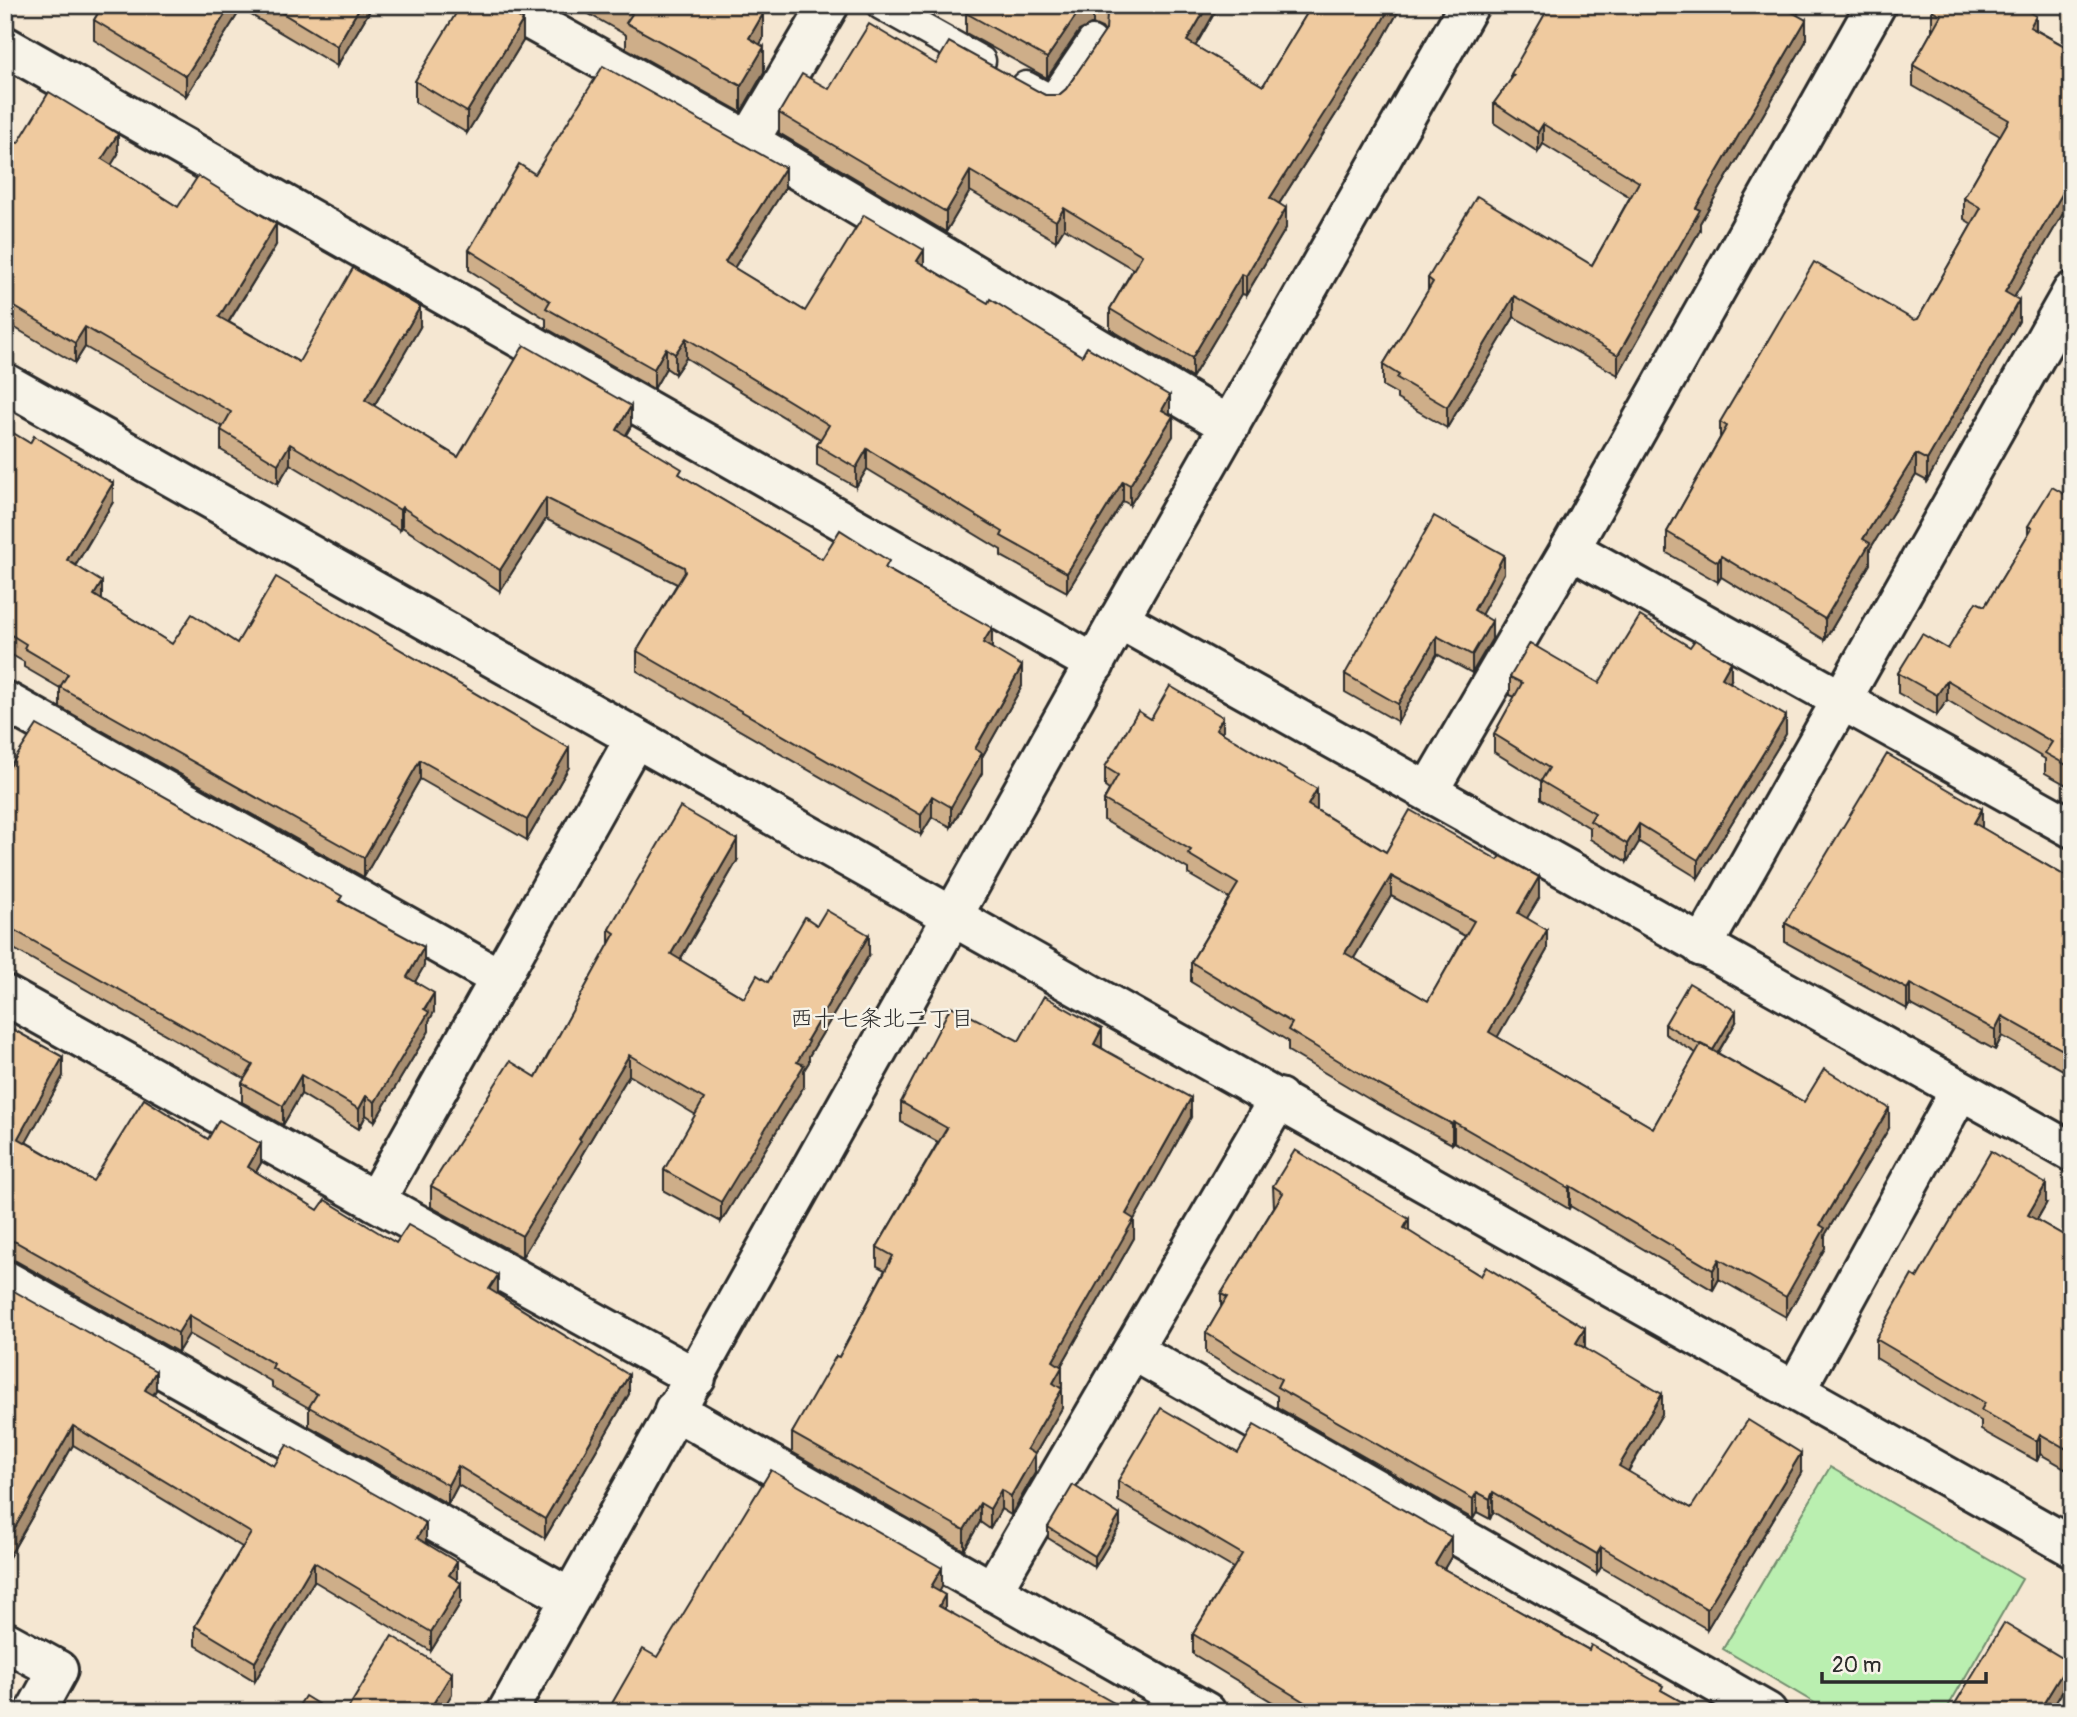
<svg xmlns="http://www.w3.org/2000/svg" width="2077" height="1717" viewBox="0 0 2077 1717" font-family="Pangolin,'Klee One',sans-serif">
	<style>
		.green { fill: #baefb0; stroke: #728d6e; stroke-width: 2 }
		.lines { fill: none; stroke-linecap: round; stroke-linejoin: round }
		.lane-casing { stroke: #2b2b2b; stroke-width: 33 }
		.street-casing { stroke: #2b2b2b; stroke-width: 44 }
		.lane { stroke: #f7f3e8; stroke-width: 28 }
		.street { stroke: #f7f3e8; stroke-width: 38 }
		.wall { fill: #ceae89; stroke: #2b2b2b; stroke-width: 2; fill-rule: evenodd }
		.shaded-wall { fill: #a78d6f; stroke: #2b2b2b; stroke-width: 2 }
		.building { fill: #efca9f; stroke: #2b2b2b; stroke-width: 2; fill-rule: evenodd }
		.labels { text-anchor: middle; dominant-baseline: central; stroke-width: 5; stroke-linejoin: round; paint-order: stroke }
		.neighbourhood-label { font-size: 23px; fill: #2b2b2b; stroke: #f7f3e8 }
	</style>
	<rect width="100%" height="100%" fill="#f5e7d2"/>
	<filter id="ink" filterUnits="userSpaceOnUse"><feTurbulence type="fractalNoise" baseFrequency=".0143" numOctaves="2"/><feDisplacementMap in="SourceGraphic" scale="14" xChannelSelector="R" yChannelSelector="G"/><feConvolveMatrix kernelMatrix="1 2 1 2 8 2 1 2 1" color-interpolation-filters="sRGB"/></filter>
	<g filter="url(#ink)">
		<polygon class="green" points="1830,1467 2022,1579 1945,1712 1830,1712 1723,1649"/>
		<g class="lines">
			<defs>
				<g id="lane">
					<polyline points="881,5 981,61"/>
					<polyline points="1026,86 1052,100 1092,41"/>
				</g>
				<g id="street">
					<polyline points="503,5 749,141 1230,426"/>
					<polyline points="5,46 1095,664"/>
					<polyline points="749,141 829,5"/>
					<path d="M5,383C694,771 1383,1158 2072,1547"/>
					<polyline points="1570,549 2072,828"/>
					<polyline points="1119,619 2072,1152"/>
					<polyline points="5,701 499,978"/>
					<polyline points="635,738 375,1201 696,1378"/>
					<polyline points="1429,790 1570,549 1876,5"/>
					<polyline points="1702,947 2072,292"/>
					<polyline points="5,995 375,1201"/>
					<polyline points="5,1280 570,1598"/>
					<polyline points="1134,1351 1767,1712"/>
					<polyline points="1795,1391 1960,1090"/>
					<polyline points="674,1410 1206,1712"/>
					<polyline points="992,1591 1279,1098"/>
					<polyline points="5,1641 58,1670 35,1712"/>
					<polyline points="507,1712 1119,619 1469,5"/>
				</g>
			</defs>
			<use href="#lane" class="lane-casing"/>
			<use href="#street" class="street-casing"/>
			<use href="#lane" class="lane"/>
			<use href="#street" class="street"/>
		</g>
		<g class="wall">
			<polygon points="103,5 373,5 337,66 241,9 186,96 94,40 94,20"/>
			<polygon points="573,5 756,5 754,8 763,39 760,44 764,72 741,112 626,48 626,35"/>
			<polygon points="971,5 1219,5 1195,46 1263,86 1311,7 1308,5 1402,5 1379,46 1279,204 1286,228 1246,295 1242,294 1192,378 1110,329 1110,309 1133,269 1064,228 1056,241 970,191 946,232 779,133 779,113 829,89 936,64 1045,95 1059,95 1066,89 1105,32 1102,28 1093,24 1079,31 1047,78 966,33 966,13"/>
			<polygon points="1932,10 2036,30 2072,50 2072,198 2014,297 2019,321 1927,481 1916,475 1870,549 1870,564 1825,640 1721,577 1718,582 1667,553 1667,532 1720,438 1720,422 1914,320 1918,319 1972,224 1964,219 1964,198 2000,136 1913,86 1913,65 1932,31"/>
			<polygon points="1797,15 1806,41 1700,223 1700,230 1618,375 1514,317 1447,428 1397,399 1397,394 1383,386 1383,365 1428,291 1428,278 1592,265 1630,197 1543,144 1538,152 1494,123 1494,103 1511,80 1511,74"/>
			<polygon points="523,41 467,133 415,102 415,81"/>
			<polygon points="5,136 18,143 118,154 111,165 178,207 276,245 229,322 299,362 420,327 374,406 458,457 631,426 626,435 682,476 822,559 889,571 992,648 1022,686 982,757 982,773 951,827 932,817 921,835 637,671 637,651 677,584 546,519 500,591 402,527 400,530 290,464 278,484 221,450 221,430 223,427 85,347 75,363 5,322"/>
			<polygon points="535,174 785,188 734,268 805,311 924,265 1170,415 1173,436 1130,505 1123,501 1067,592 1001,556 1001,550 867,469 856,487 817,465 817,445 820,439 686,358 675,374 666,368 654,389 546,328 546,319 469,270 469,250"/>
			<polygon points="5,428 113,502 76,565 102,600 172,644 237,643 569,767 527,840 420,779 364,877 60,707 60,688 24,667 24,662 5,651"/>
			<polygon points="2072,485 2072,788 2045,773 2045,759 1947,700 1937,715 1898,693 1898,673 1948,649 1985,606 2028,535 2028,526 2066,495"/>
			<polygon points="1504,573 1481,614 1492,639 1472,673 1437,654 1398,722 1345,692 1345,674"/>
			<polygon points="1510,677 1599,683 1731,680 1730,682 1786,734 1698,878 1639,842 1627,862 1590,839 1590,828 1541,799 1541,781 1494,752 1494,734 1515,697 1510,695"/>
			<path d="M1151,719L1223,734L1317,810L1386,852L1539,898L1527,918L1547,950L1497,1037L1653,1128L1696,1053L1665,1034V1024L1736,1022L1718,1053L1804,1102L1889,1128L1825,1235V1248L1786,1317L1719,1279L1713,1290L1570,1206L1569,1209L1454,1142L1452,1144L1379,1105L1288,1051V1041L1191,982V962L1229,898L1188,874V869L1104,820V800L1109,790L1105,787V767ZM1391,896L1465,936L1428,1001L1354,958Z"/>
			<polygon points="5,774 342,902 424,966 415,981 434,1012 429,1021 429,1031 375,1121 366,1115 359,1129 301,1094 283,1125 242,1102 242,1083 245,1079 5,944"/>
			<polygon points="1982,828 2072,880 2072,1075 2002,1036 1995,1050 1910,1004 1907,1009 1785,942 1785,923"/>
			<polygon points="737,861 680,960 744,998 768,982 869,955 809,1056 809,1062 804,1070 804,1086 721,1222 664,1191 664,1170 696,1115 629,1075 581,1156 581,1161 522,1257 431,1207 431,1186 536,1077 609,945 609,929"/>
			<polygon points="5,1025 63,1076 26,1142 93,1181 208,1139 261,1163 256,1172 318,1210 396,1243 498,1294 629,1394 545,1538 458,1485 448,1504 309,1426 309,1408 272,1387 272,1382 189,1334 178,1352 16,1261 5,1258"/>
			<polygon points="1019,1041 1102,1048 1191,1117 1134,1219 1134,1238 1061,1366 1062,1408 1035,1454 1035,1473 1011,1515 1001,1509 990,1529 980,1522 964,1550 792,1452 792,1433 839,1357 885,1270 877,1266 877,1247 938,1142 901,1122 901,1102"/>
			<polygon points="1273,1186 1409,1232 1585,1348 1662,1414 1628,1472 1691,1508 1801,1473 1707,1629 1601,1567 1597,1574 1493,1512 1490,1519 1477,1512 1473,1519 1277,1407 1277,1396 1206,1353 1206,1333 1221,1308 1221,1294 1274,1207"/>
			<polygon points="2046,1204 2037,1220 2072,1240 2072,1472 2040,1454 2037,1461 1981,1430 1981,1421 1876,1358 1876,1339 1917,1278"/>
			<polygon points="5,1286 156,1390 153,1395 274,1466 426,1542 457,1581 461,1602 431,1651 314,1581 255,1681 195,1645 195,1626 242,1547 73,1445 5,1564"/>
			<polygon points="1238,1453 1451,1557 1444,1569 1700,1712 1289,1712 1193,1654 1193,1634 1233,1568 1118,1501 1118,1481"/>
			<polygon points="1120,1526 1095,1567 1048,1538 1048,1527"/>
		</g>
		<g class="shaded-wall">
			<polygon points="231,5 241,5 241,9 186,96 186,76"/>
			<polygon points="361,5 373,5 337,66 337,46"/>
			<polygon points="1091,5 1093,5 1093,24 1079,31 1047,78 1047,58 1079,11"/>
			<polygon points="1208,5 1219,5 1187,61 1187,41"/>
			<polygon points="1391,5 1402,5 1379,46 1270,218 1270,198"/>
			<polygon points="1791,5 1803,5 1788,31 1788,10"/>
			<polygon points="763,14 763,39 749,63 749,38"/>
			<polygon points="2036,16 2036,37 2030,27"/>
			<polygon points="523,20 523,41 467,133 467,112"/>
			<polygon points="1806,20 1806,41 1700,223 1700,230 1618,375 1618,355 1696,208"/>
			<polygon points="764,47 764,72 741,112 741,86"/>
			<polygon points="1543,124 1543,144 1538,152 1538,132"/>
			<polygon points="118,134 118,154 102,180 102,159"/>
			<polygon points="785,168 785,188 725,282 725,262"/>
			<polygon points="970,171 970,191 946,232 946,212"/>
			<polygon points="2072,177 2072,198 2005,313 2005,292"/>
			<polygon points="1064,208 1064,228 1056,241 1056,221"/>
			<polygon points="1286,208 1286,228 1246,295 1246,276"/>
			<polygon points="276,224 276,245 219,337 219,317"/>
			<polygon points="924,250 924,270 917,261"/>
			<polygon points="1242,274 1242,294 1192,378 1192,358"/>
			<polygon points="1514,296 1514,317 1447,428 1447,407"/>
			<polygon points="2019,300 2019,321 1927,481 1927,460"/>
			<polygon points="420,307 420,327 365,421 365,400"/>
			<polygon points="85,327 85,347 75,363 75,343"/>
			<polygon points="686,338 686,358 675,374 675,354"/>
			<polygon points="666,348 666,368 654,389 654,369"/>
			<polygon points="1170,396 1170,416 1162,410"/>
			<polygon points="631,406 631,426 617,450 617,430"/>
			<polygon points="1173,416 1173,436 1130,505 1130,485"/>
			<polygon points="290,444 290,464 278,484 278,464"/>
			<polygon points="867,449 867,469 856,487 856,468"/>
			<polygon points="1916,454 1916,475 1870,549 1870,564 1825,640 1825,619 1863,539"/>
			<polygon points="1123,481 1123,501 1067,592 1067,573"/>
			<polygon points="113,483 113,502 67,579 67,560"/>
			<polygon points="546,498 546,519 500,591 500,570"/>
			<polygon points="402,507 402,527 400,530 400,510"/>
			<polygon points="1504,555 1504,573 1474,628 1474,610"/>
			<polygon points="1721,556 1721,577 1718,582 1718,562"/>
			<polygon points="102,582 102,601 94,595"/>
			<polygon points="1492,621 1492,639 1472,673 1472,655"/>
			<polygon points="992,628 992,649 983,643"/>
			<polygon points="1437,636 1437,654 1398,722 1398,704"/>
			<polygon points="1731,662 1731,680 1722,695 1722,678"/>
			<polygon points="1022,666 1022,686 982,757 982,773 951,827 951,807 975,749"/>
			<polygon points="1947,680 1947,700 1937,715 1937,695"/>
			<polygon points="1786,716 1786,734 1698,878 1698,860"/>
			<polygon points="1223,717 1223,737 1216,729"/>
			<polygon points="569,748 569,767 527,840 527,820"/>
			<polygon points="420,760 420,779 364,877 364,858"/>
			<polygon points="1317,789 1317,810 1308,825 1308,805"/>
			<polygon points="932,796 932,817 921,835 921,815"/>
			<polygon points="1982,809 1982,829 1974,823"/>
			<polygon points="1639,824 1639,842 1627,862 1627,844"/>
			<polygon points="737,840 737,861 671,975 671,954"/>
			<polygon points="1391,876 1391,896 1345,973 1345,953"/>
			<polygon points="1539,877 1539,898 1518,933 1518,913"/>
			<polygon points="1547,930 1547,950 1489,1052 1489,1032"/>
			<polygon points="869,935 869,955 809,1056 809,1062 804,1070 804,1086 721,1222 721,1202 797,1062 807,1040"/>
			<polygon points="424,947 424,966 407,996 407,977"/>
			<polygon points="1910,984 1910,1004 1907,1009 1907,989"/>
			<polygon points="434,993 434,1012 429,1021 429,1031 375,1121 375,1102"/>
			<polygon points="1736,1011 1736,1022 1712,1062 1712,1052"/>
			<polygon points="2002,1016 2002,1036 1995,1050 1995,1030"/>
			<polygon points="1102,1029 1102,1048 1094,1044"/>
			<polygon points="629,1055 629,1075 581,1156 581,1161 522,1257 522,1236"/>
			<polygon points="63,1057 63,1076 18,1157 18,1138"/>
			<polygon points="301,1075 301,1094 283,1125 283,1106"/>
			<polygon points="366,1096 366,1115 359,1129 359,1109"/>
			<polygon points="1191,1098 1191,1117 1131,1225 1134,1219 1134,1238 1053,1380 1053,1361 1126,1214"/>
			<polygon points="1889,1108 1889,1128 1825,1235 1825,1248 1786,1317 1786,1297 1820,1225"/>
			<polygon points="1454,1122 1454,1142 1452,1144 1452,1124"/>
			<polygon points="261,1144 261,1163 248,1186 248,1167"/>
			<polygon points="2046,1184 2046,1204 2028,1234 2028,1215"/>
			<polygon points="1570,1186 1570,1206 1569,1209 1569,1188"/>
			<polygon points="1409,1219 1409,1239 1404,1228"/>
			<polygon points="1719,1259 1719,1279 1713,1290 1713,1270"/>
			<polygon points="498,1275 498,1294 489,1308 489,1289"/>
			<polygon points="189,1315 189,1334 178,1352 178,1333"/>
			<polygon points="1585,1328 1585,1348 1576,1343"/>
			<polygon points="1062,1367 1062,1386 1053,1402 1053,1383"/>
			<polygon points="156,1371 156,1390 145,1409 145,1390"/>
			<polygon points="629,1375 629,1394 545,1538 545,1519"/>
			<polygon points="1062,1389 1062,1408 1027,1468 1027,1449"/>
			<polygon points="1662,1394 1662,1414 1619,1486 1619,1466"/>
			<polygon points="73,1426 73,1445 5,1564 5,1545"/>
			<polygon points="2040,1434 2040,1454 2037,1461 2037,1441"/>
			<polygon points="1801,1453 1801,1473 1707,1629 1707,1609"/>
			<polygon points="1035,1454 1035,1473 1011,1515 1011,1496"/>
			<polygon points="458,1466 458,1485 448,1504 448,1485"/>
			<polygon points="1001,1490 1001,1509 990,1529 990,1509"/>
			<polygon points="1477,1492 1477,1512 1473,1519 1473,1499"/>
			<polygon points="1493,1492 1493,1512 1490,1519 1490,1499"/>
			<polygon points="980,1503 980,1522 964,1550 964,1530"/>
			<polygon points="1120,1515 1120,1526 1095,1567 1095,1556"/>
			<polygon points="426,1523 426,1542 417,1557 417,1538"/>
			<polygon points="1451,1537 1451,1557 1435,1584 1435,1564"/>
			<polygon points="1601,1547 1601,1567 1597,1574 1597,1554"/>
			<polygon points="314,1562 314,1581 255,1681 255,1662"/>
			<polygon points="457,1562 457,1581 449,1575"/>
			<polygon points="942,1568 942,1587 931,1607 931,1587"/>
			<polygon points="461,1583 461,1602 431,1651 431,1632"/>
			<polygon points="945,1595 945,1615 939,1606"/>
			<polygon points="2069,1662 2069,1681 2050,1712 2042,1706"/>
			<polygon points="452,1673 452,1694 441,1712 428,1712"/>
		</g>
		<g class="building">
			<polygon points="103,5 231,5 186,76 94,20"/>
			<polygon points="269,5 361,5 337,46"/>
			<polygon points="461,5 464,5 476,12 480,5 499,5 523,20 467,112 415,81"/>
			<polygon points="617,5 748,5 763,14 749,38 764,47 741,86 626,23 632,14"/>
			<polygon points="971,5 1091,5 1079,11 1047,58 966,13"/>
			<polygon points="1095,5 1208,5 1187,41 1263,86 1312,5 1391,5 1379,27 1270,198 1286,208 1246,276 1242,274 1192,358 1110,309 1142,255 1064,208 1056,221 970,171 946,212 779,113 802,74 829,89 869,24 936,64 949,42 1045,95 1059,95 1066,89 1106,30 1107,14 1102,8"/>
			<polygon points="1550,5 1791,5 1788,10 1806,20 1696,208 1700,210 1618,355 1514,296 1447,407 1397,378 1399,375 1383,365 1433,282 1428,278 1477,196 1592,265 1639,182 1543,124 1538,132 1494,103 1514,75 1511,74"/>
			<polygon points="1934,5 2017,5 2036,16 2030,27 2072,50 2072,177 2005,292 2019,300 1927,460 1916,454 1863,539 1870,543 1825,619 1721,556 1718,562 1667,532 1727,426 1720,422 1814,262 1914,320 1918,319 1981,208 1964,198 2009,120 1913,65 1941,15 1932,10"/>
			<polygon points="603,66 785,168 725,262 805,311 864,215 924,250 917,261 988,303 990,299 1082,356 1087,347 1170,396 1162,410 1173,416 1130,485 1123,481 1067,573 1001,536 1003,532 867,449 856,468 817,445 829,425 686,338 675,354 666,348 654,369 546,308 550,301 469,250 519,164 535,174"/>
			<polygon points="49,92 118,134 102,159 178,207 198,176 276,224 219,317 299,362 353,268 420,307 365,400 458,457 524,345 631,406 617,430 682,469 679,474 822,559 840,530 889,561 885,568 992,628 983,643 1022,666 975,749 982,753 951,807 932,796 921,815 637,651 685,572 684,567 546,498 500,570 402,507 400,510 290,444 278,464 221,430 231,412 85,327 75,343 5,301 5,136 18,143"/>
			<polygon points="5,428 30,443 34,436 113,483 67,560 102,582 94,595 172,644 192,614 237,643 276,577 569,748 527,820 420,760 364,858 60,687 68,674 24,648 26,644 5,631"/>
			<polygon points="2072,485 2072,768 2045,753 2052,742 1947,680 1937,695 1898,673 1922,634 1948,649 1976,602 1985,606 2032,528 2028,526 2052,487 2066,495"/>
			<polygon points="1434,516 1504,555 1474,610 1492,621 1472,655 1437,636 1398,704 1345,674"/>
			<polygon points="1640,616 1690,647 1695,640 1731,662 1722,678 1786,716 1698,860 1639,824 1627,844 1590,821 1595,813 1541,781 1549,768 1494,734 1522,683 1510,677 1530,643 1599,683"/>
			<path d="M1170,686L1223,717L1216,729L1317,789L1308,805L1386,852L1410,810L1498,860L1501,856L1539,877L1518,913L1547,930L1489,1032L1653,1128L1701,1044L1804,1102L1824,1069L1889,1108L1820,1225L1825,1228L1786,1297L1719,1259L1713,1270L1570,1186L1569,1188L1454,1122L1452,1124L1379,1085L1288,1030L1292,1023L1191,962L1238,884L1188,854L1191,850L1104,800L1118,775L1105,767L1138,711L1151,719ZM1391,876L1474,921L1428,1001L1345,953Z"/>
			<polygon points="37,725 342,896 339,901 424,947 407,977 434,993 424,1009 429,1012 375,1102 366,1096 359,1109 301,1075 283,1106 242,1083 253,1065 5,925 5,774"/>
			<polygon points="1887,754 1982,809 1974,823 2072,880 2072,1055 2002,1016 1995,1030 1910,984 1907,989 1785,923"/>
			<polygon points="680,807 737,840 671,954 744,998 757,975 768,982 805,917 817,925 826,910 869,935 807,1040 809,1042 797,1062 804,1065 721,1202 664,1170 704,1099 629,1055 579,1139 581,1141 522,1236 431,1186 510,1061 536,1077 615,933 609,929"/>
			<polygon points="1689,983 1736,1011 1713,1050 1701,1044 1701,1045 1665,1024"/>
			<polygon points="1044,996 1102,1029 1094,1044 1191,1098 1126,1214 1134,1219 1053,1361 1062,1367 1053,1383 1062,1389 1027,1449 1035,1454 1011,1496 1001,1490 990,1509 980,1503 964,1530 792,1433 836,1356 839,1357 893,1256 877,1247 947,1128 901,1102 951,1006 1019,1041"/>
			<polygon points="5,1025 63,1057 18,1138 93,1181 144,1099 208,1139 219,1120 261,1144 248,1167 318,1210 325,1200 396,1243 408,1225 498,1275 489,1289 629,1375 545,1519 458,1466 448,1485 309,1407 317,1394 272,1368 274,1364 189,1315 178,1333 16,1242 5,1239"/>
			<polygon points="1295,1150 1409,1219 1404,1228 1481,1276 1486,1267 1585,1328 1576,1343 1662,1394 1619,1466 1691,1508 1748,1420 1801,1453 1707,1609 1601,1547 1597,1554 1493,1492 1490,1499 1477,1492 1473,1499 1277,1387 1281,1379 1206,1333 1227,1297 1221,1294 1283,1193 1273,1186"/>
			<polygon points="1991,1151 2046,1184 2028,1215 2072,1240 2072,1452 2040,1434 2037,1441 1981,1410 1985,1403 1876,1339 1912,1275 1917,1278"/>
			<polygon points="5,1286 156,1371 145,1390 274,1466 287,1445 426,1523 417,1538 457,1562 449,1575 461,1583 431,1632 314,1562 255,1662 195,1626 251,1533 73,1426 5,1545"/>
			<polygon points="1161,1408 1238,1453 1254,1425 1451,1537 1435,1564 1589,1650 1591,1645 1663,1686 1661,1690 1700,1712 1301,1712 1306,1703 1193,1634 1242,1554 1118,1481"/>
			<polygon points="771,1470 942,1568 931,1587 945,1595 939,1606 1125,1709 1130,1700 1151,1712 607,1712 643,1649 657,1657"/>
			<polygon points="1073,1485 1120,1515 1095,1556 1048,1527"/>
			<polygon points="2004,1623 2069,1662 2042,1706 2052,1712 1950,1712"/>
			<polygon points="392,1636 452,1673 428,1712 346,1712"/>
			<polygon points="305,1696 331,1712 295,1712"/>
		</g>
	</g>
	<g class="labels">
		<g class="neighbourhood-label">
			<text x="882" y="1018">西十七条北二丁目</text>
		</g>
	</g>
	<rect width="2077" height="1717" fill="none" stroke="#f7f3e8" stroke-width="28"/>
	<rect x="14" y="14" width="2049" height="1689" fill="none" stroke="#2b2b2b" stroke-width="2.5" filter="url(#ink)"/>
	<path d="M1822 1672v10h164v-10" fill="none" stroke="#2b2b2b" stroke-width="3.5"/>
	<text x="1832" y="1672" font-size="21" fill="#2b2b2b" stroke="#f7f3e8" stroke-width="5" paint-order="stroke">20 m</text>
</svg>
